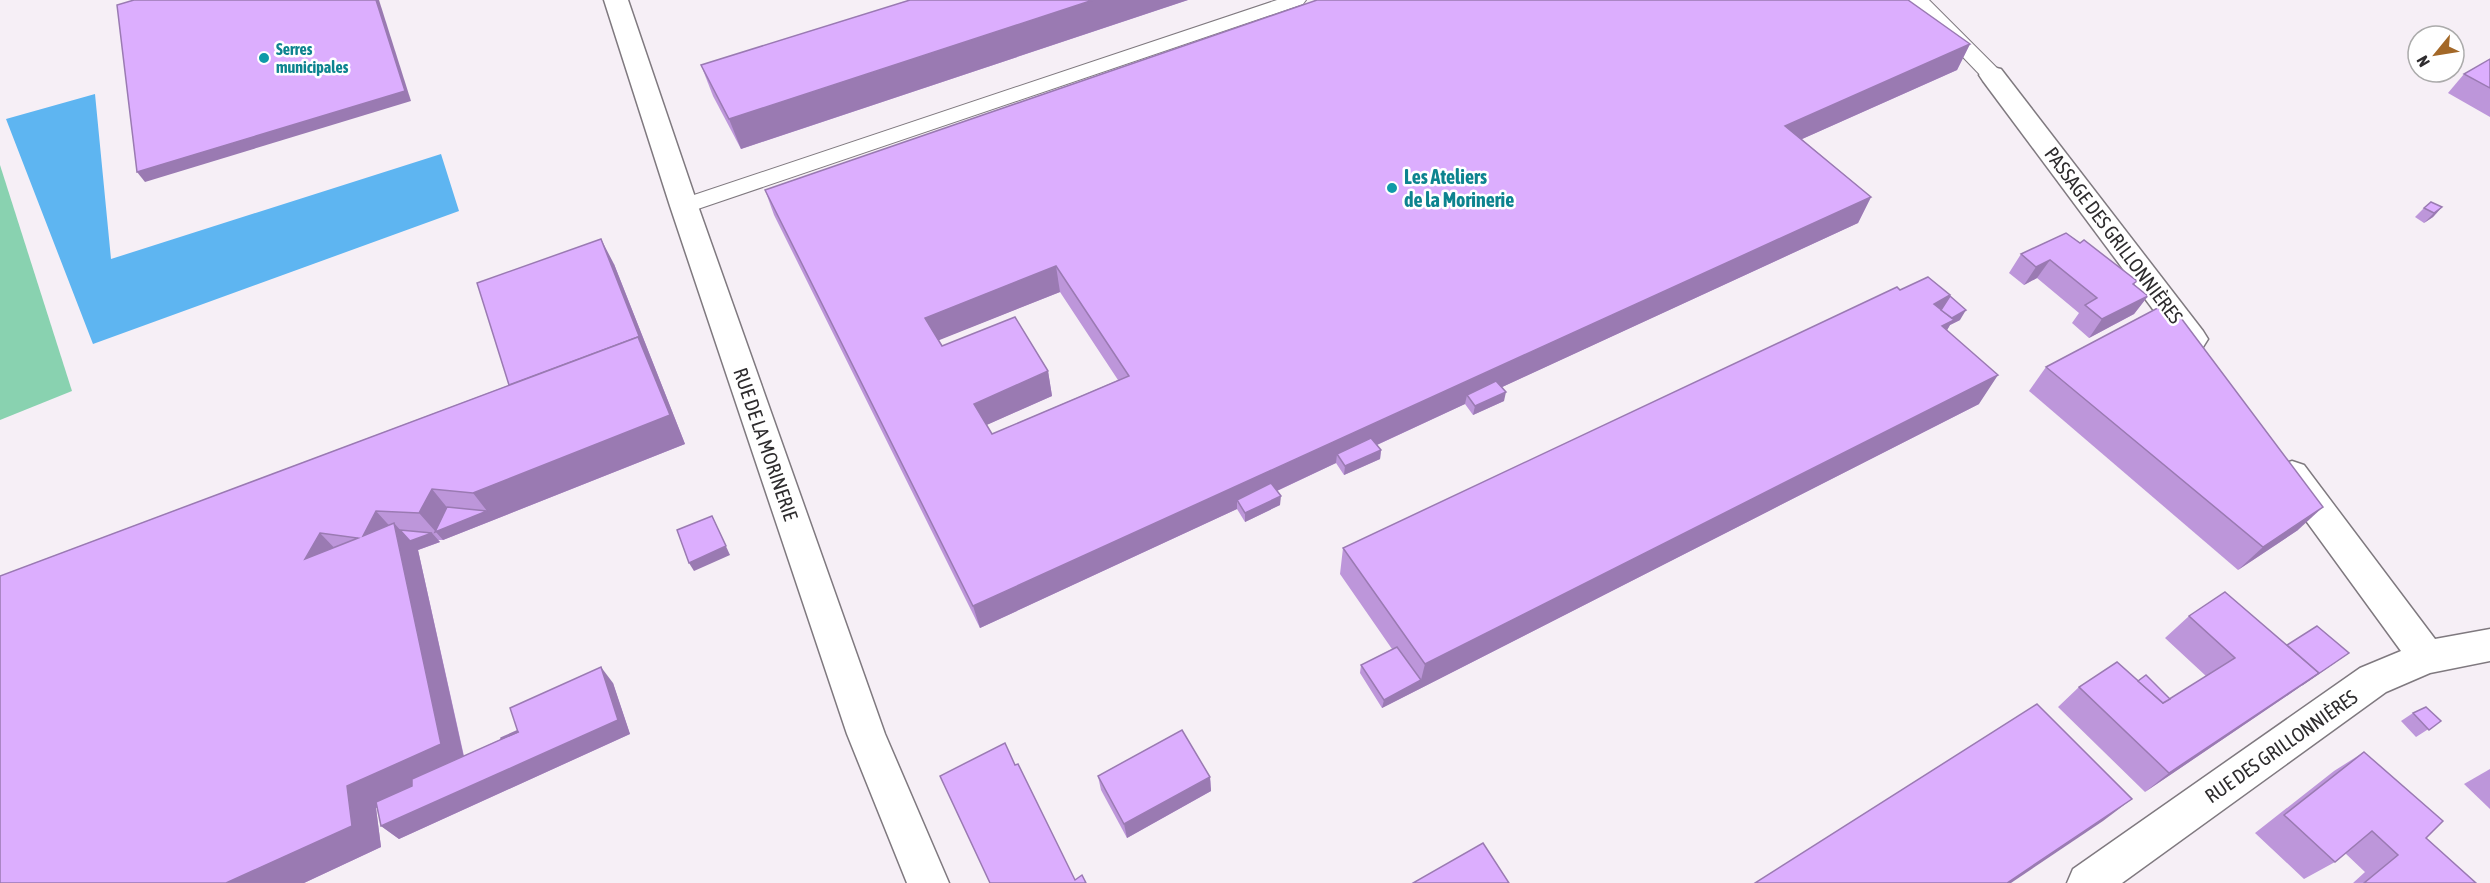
<svg xmlns="http://www.w3.org/2000/svg" width="2490" height="883" viewBox="0 0 2490 883" font-family="'Asap Condensed',sans-serif">
	<style>
		.green { fill: #89d2b0 }
		.water { fill: #5eb5f1 }
		.lines { fill: none; stroke-linecap: round; stroke-linejoin: round }
		.lane-casing { stroke: #7f797f; stroke-width: 2 }
		.street-casing { stroke: #7f797f; stroke-width: 3 }
		.lane { fill: #fff; fill-rule: evenodd }
		.street { fill: #fff; fill-rule: evenodd }
		.wall { fill: #bd96da; fill-rule: evenodd }
		.shaded-wall { fill: #9a7ab2 }
		.building { fill: #dcaefe; stroke: #9a7ab2; stroke-width: 1.5; fill-rule: evenodd }
		.culture-dot { fill: #0f9aa8; stroke: #fff; stroke-width: 2 }
		.labels { text-anchor: middle; dominant-baseline: central; stroke-width: 5; stroke-linejoin: round; paint-order: stroke }
		.far-culture-label { font-size: 16px; font-weight: bold; fill: #0d838f; stroke: #fff; text-anchor: start }
		.culture-label { font-size: 20px; font-weight: bold; fill: #0d838f; stroke: #fff; text-anchor: start }
		.street-label { font-size: 20px; fill: #2e2c2e; stroke: #fff }
	</style>
	<rect width="100%" height="100%" fill="#f6eff6"/>
	<polygon class="green" points="0,165 72,391 0,420"/>
	<polygon class="water" points="95,94 111,259 441,154 459,211 93,344 6,119"/>
	<g class="lines">
		<defs>
			<g id="lane">
				<polygon points="1277,0 1306,0 1303,4 692,211 684,214 676,211 673,206 676,201"/>
				<polygon points="1908,0 1929,0 1999,70 2002,75 1999,80 1992,81 1985,80"/>
			</g>
			<g id="street">
				<polygon points="604,0 628,0 698,206 885,734 949,883 907,883 847,734 670,206"/>
				<polygon points="1992,67 2001,69 2203,331 2208,339 2203,347 2192,351 2181,347 1983,81 1979,75 1983,69"/>
				<polygon points="2292,461 2304,465 2435,639 2490,629 2490,661 2430,673 2386,692 2122,883 2067,883 2073,869 2360,668 2401,651 2280,485 2275,475 2280,465"/>
			</g>
		</defs>
		<use href="#lane" class="lane-casing"/>
		<use href="#street" class="street-casing"/>
		<use href="#lane" class="lane"/>
		<use href="#street" class="street"/>
	</g>
	<g class="wall">
		<polygon points="910,0 1188,0 741,149 713,96 701,65"/>
		<path d="M1970,44L1957,70L1802,139L1871,197L1858,223L1502,387L1504,401L1473,415L1465,404L1377,445L1381,450L1380,459L1344,475L1336,463L1277,491L1280,505L1245,522L1237,509L980,628L774,215L765,190ZM1060,292L1118,380L992,434L986,425L1052,396L1048,371L942,346L938,340Z"/>
		<polygon points="2490,59 2490,117 2448,93 2464,74"/>
		<polygon points="2442,207 2433,217 2424,223 2415,217 2424,208"/>
		<polygon points="2066,233 2137,281 2134,284 2148,296 2134,314 2089,338 2072,323 2079,313 2037,278 2024,285 2009,273 2021,254"/>
		<polygon points="614,264 685,444 443,540 438,540 440,542 418,550 464,756 501,739 613,683 630,734 399,839 381,826 377,807 376,808 381,847 304,883 0,883 0,576 509,385"/>
		<polygon points="1900,290 1950,296 1960,320 1950,325 1947,330 1979,404 1382,708 1360,673 1361,665 1392,649 1340,574 1343,548"/>
		<polygon points="2046,367 2298,530 2238,570 2029,391"/>
		<polygon points="2189,616 2287,645 2349,653 2291,693 2145,792 2058,707 2079,687 2138,681 2170,699 2206,676 2165,638"/>
		<polygon points="2413,713 2441,721 2416,737 2401,721"/>
		<polygon points="2364,752 2426,838 2476,883 2353,883 2365,872 2345,853 2335,862 2304,879 2255,833 2334,771"/>
		<polygon points="2490,769 2490,809 2464,784"/>
		<polygon points="1098,776 1210,777 1211,791 1127,838 1101,790"/>
	</g>
	<g class="shaded-wall">
		<polygon points="376,0 379,0 411,101 145,182 137,172"/>
		<polygon points="1093,0 1188,0 741,149 729,119"/>
		<polygon points="1970,44 1957,70 1775,151 1785,126"/>
		<polygon points="1871,197 1858,223 1472,401 1467,395 1465,404 1342,461 1337,454 1336,463 1242,507 1237,500 1237,509 980,628 973,606"/>
		<polygon points="2442,207 2433,217 2424,223 2434,213"/>
		<polygon points="601,239 614,264 685,444 443,540 419,513 432,489 454,516 487,511 473,493"/>
		<polygon points="2050,260 2037,278 2024,285 2036,267"/>
		<polygon points="1056,266 1060,292 932,343 925,318"/>
		<polygon points="1950,295 1933,324 1934,304"/>
		<polygon points="2148,296 2134,314 2089,338 2102,319"/>
		<polygon points="1966,310 1960,320 1950,325 1936,349 1942,326 1946,321"/>
		<polygon points="1048,371 1052,396 980,428 974,404"/>
		<polygon points="1998,375 1979,404 1382,708 1384,700 1421,680 1425,664"/>
		<polygon points="1506,392 1504,401 1473,415 1475,406"/>
		<polygon points="1381,450 1380,459 1344,475 1345,466"/>
		<polygon points="1281,496 1280,505 1245,522 1245,513"/>
		<polygon points="2323,507 2298,530 2238,570 2263,547"/>
		<polygon points="376,511 396,533 394,523 410,541 432,533 440,542 418,550 466,767 376,808 381,847 304,883 226,883 347,786 363,536"/>
		<polygon points="712,516 730,555 694,571 689,563"/>
		<polygon points="320,533 346,560 305,559"/>
		<polygon points="2349,653 2291,693 2145,792 2169,773"/>
		<polygon points="601,667 613,683 630,734 399,839 381,826 618,720"/>
		<polygon points="1210,777 1211,791 1127,838 1124,824"/>
		<polygon points="2132,799 2103,821 2011,883 2007,883"/>
	</g>
	<g class="building">
		<polygon points="134,0 376,0 405,91 137,172 117,5"/>
		<polygon points="910,0 1093,0 729,119 701,65"/>
		<path d="M1317,0H1908L1970,44L1785,126L1871,197L973,606L765,190ZM1056,266L1129,376L992,434L974,404L1048,371L1015,317L942,346L925,318Z"/>
		<polygon points="2490,59 2490,88 2464,74"/>
		<polygon points="2431,202 2442,207 2434,213 2424,208"/>
		<polygon points="2066,233 2080,243 2084,240 2137,281 2133,284 2148,296 2102,319 2085,305 2097,298 2050,260 2036,267 2021,254"/>
		<polygon points="601,239 641,341 638,337 509,385 477,283"/>
		<polygon points="1928,277 1950,295 1934,304 1954,320 1942,326 1998,375 1425,664 1343,548 1897,287 1900,290"/>
		<polygon points="1950,296 1966,310 1952,318 1941,310"/>
		<polygon points="2169,302 2323,507 2263,547 2046,367"/>
		<path d="M638,337L670,415L473,493L432,489L419,513L376,511L363,536L394,523L441,744L347,786L352,826L226,883H0V576ZM320,533L358,538L305,559Z"/>
		<polygon points="1496,381 1506,392 1475,406 1467,395"/>
		<polygon points="1371,438 1381,450 1345,466 1337,454"/>
		<polygon points="1271,483 1281,496 1245,513 1237,500"/>
		<polygon points="447,507 487,511 435,532"/>
		<polygon points="712,516 726,546 689,563 677,530"/>
		<polygon points="400,530 432,533 410,541"/>
		<polygon points="2225,592 2319,673 2169,773 2079,687 2117,662 2163,703 2235,658 2189,616"/>
		<polygon points="2317,626 2349,653 2302,685 2319,673 2287,645"/>
		<polygon points="1397,647 1421,680 1384,700 1361,665"/>
		<polygon points="601,667 618,720 381,826 376,802 412,786 412,779 518,732 510,708"/>
		<polygon points="2146,675 2170,699 2163,703 2138,681"/>
		<polygon points="2037,704 2132,799 2007,883 1755,883"/>
		<polygon points="2426,707 2441,721 2429,730 2413,713"/>
		<polygon points="1182,730 1210,777 1124,824 1098,776"/>
		<polygon points="517,731 518,732 501,739 501,738"/>
		<polygon points="1005,743 1015,765 1018,764 1075,880 1082,875 1086,883 990,883 940,776"/>
		<polygon points="2364,752 2443,821 2426,838 2476,883 2364,883 2398,855 2372,831 2335,862 2284,815"/>
		<polygon points="1483,843 1509,883 1413,883"/>
	</g>
	<g class="culture-dot">
		<circle cx="264" cy="58" r="6"/>
		<circle cx="1392" cy="188" r="6"/>
	</g>
	<g class="labels">
		<g class="far-culture-label">
			<text x="276" y="49">Serres<tspan x="276" dy="18">municipales</tspan></text>
		</g>
		<g class="culture-label">
			<text x="1404" y="176">Les Ateliers<tspan x="1404" dy="23">de la Morinerie</tspan></text>
		</g>
		<g class="street-label">
			<text transform="translate(2114 235) rotate(53)">PASSAGE DES GRILLONNIÈRES</text>
			<text transform="translate(766 444) rotate(71)">RUE DE LA MORINERIE</text>
			<text transform="translate(2281 746) rotate(-35)">RUE DES GRILLONNIÈRES</text>
		</g>
	</g>
	<g transform="translate(2436 54) rotate(240)"><circle r="28" fill="#ffffff" stroke="#ababab" stroke-width="1.5"/>
	<path d="M0-4.5L10 22L0 15L-10 22Z" fill="#a36828"/>
	<text y="-9" font-size="16" font-weight="bold" text-anchor="middle" fill="#2e2c2e">N</text>
	</g>
</svg>
